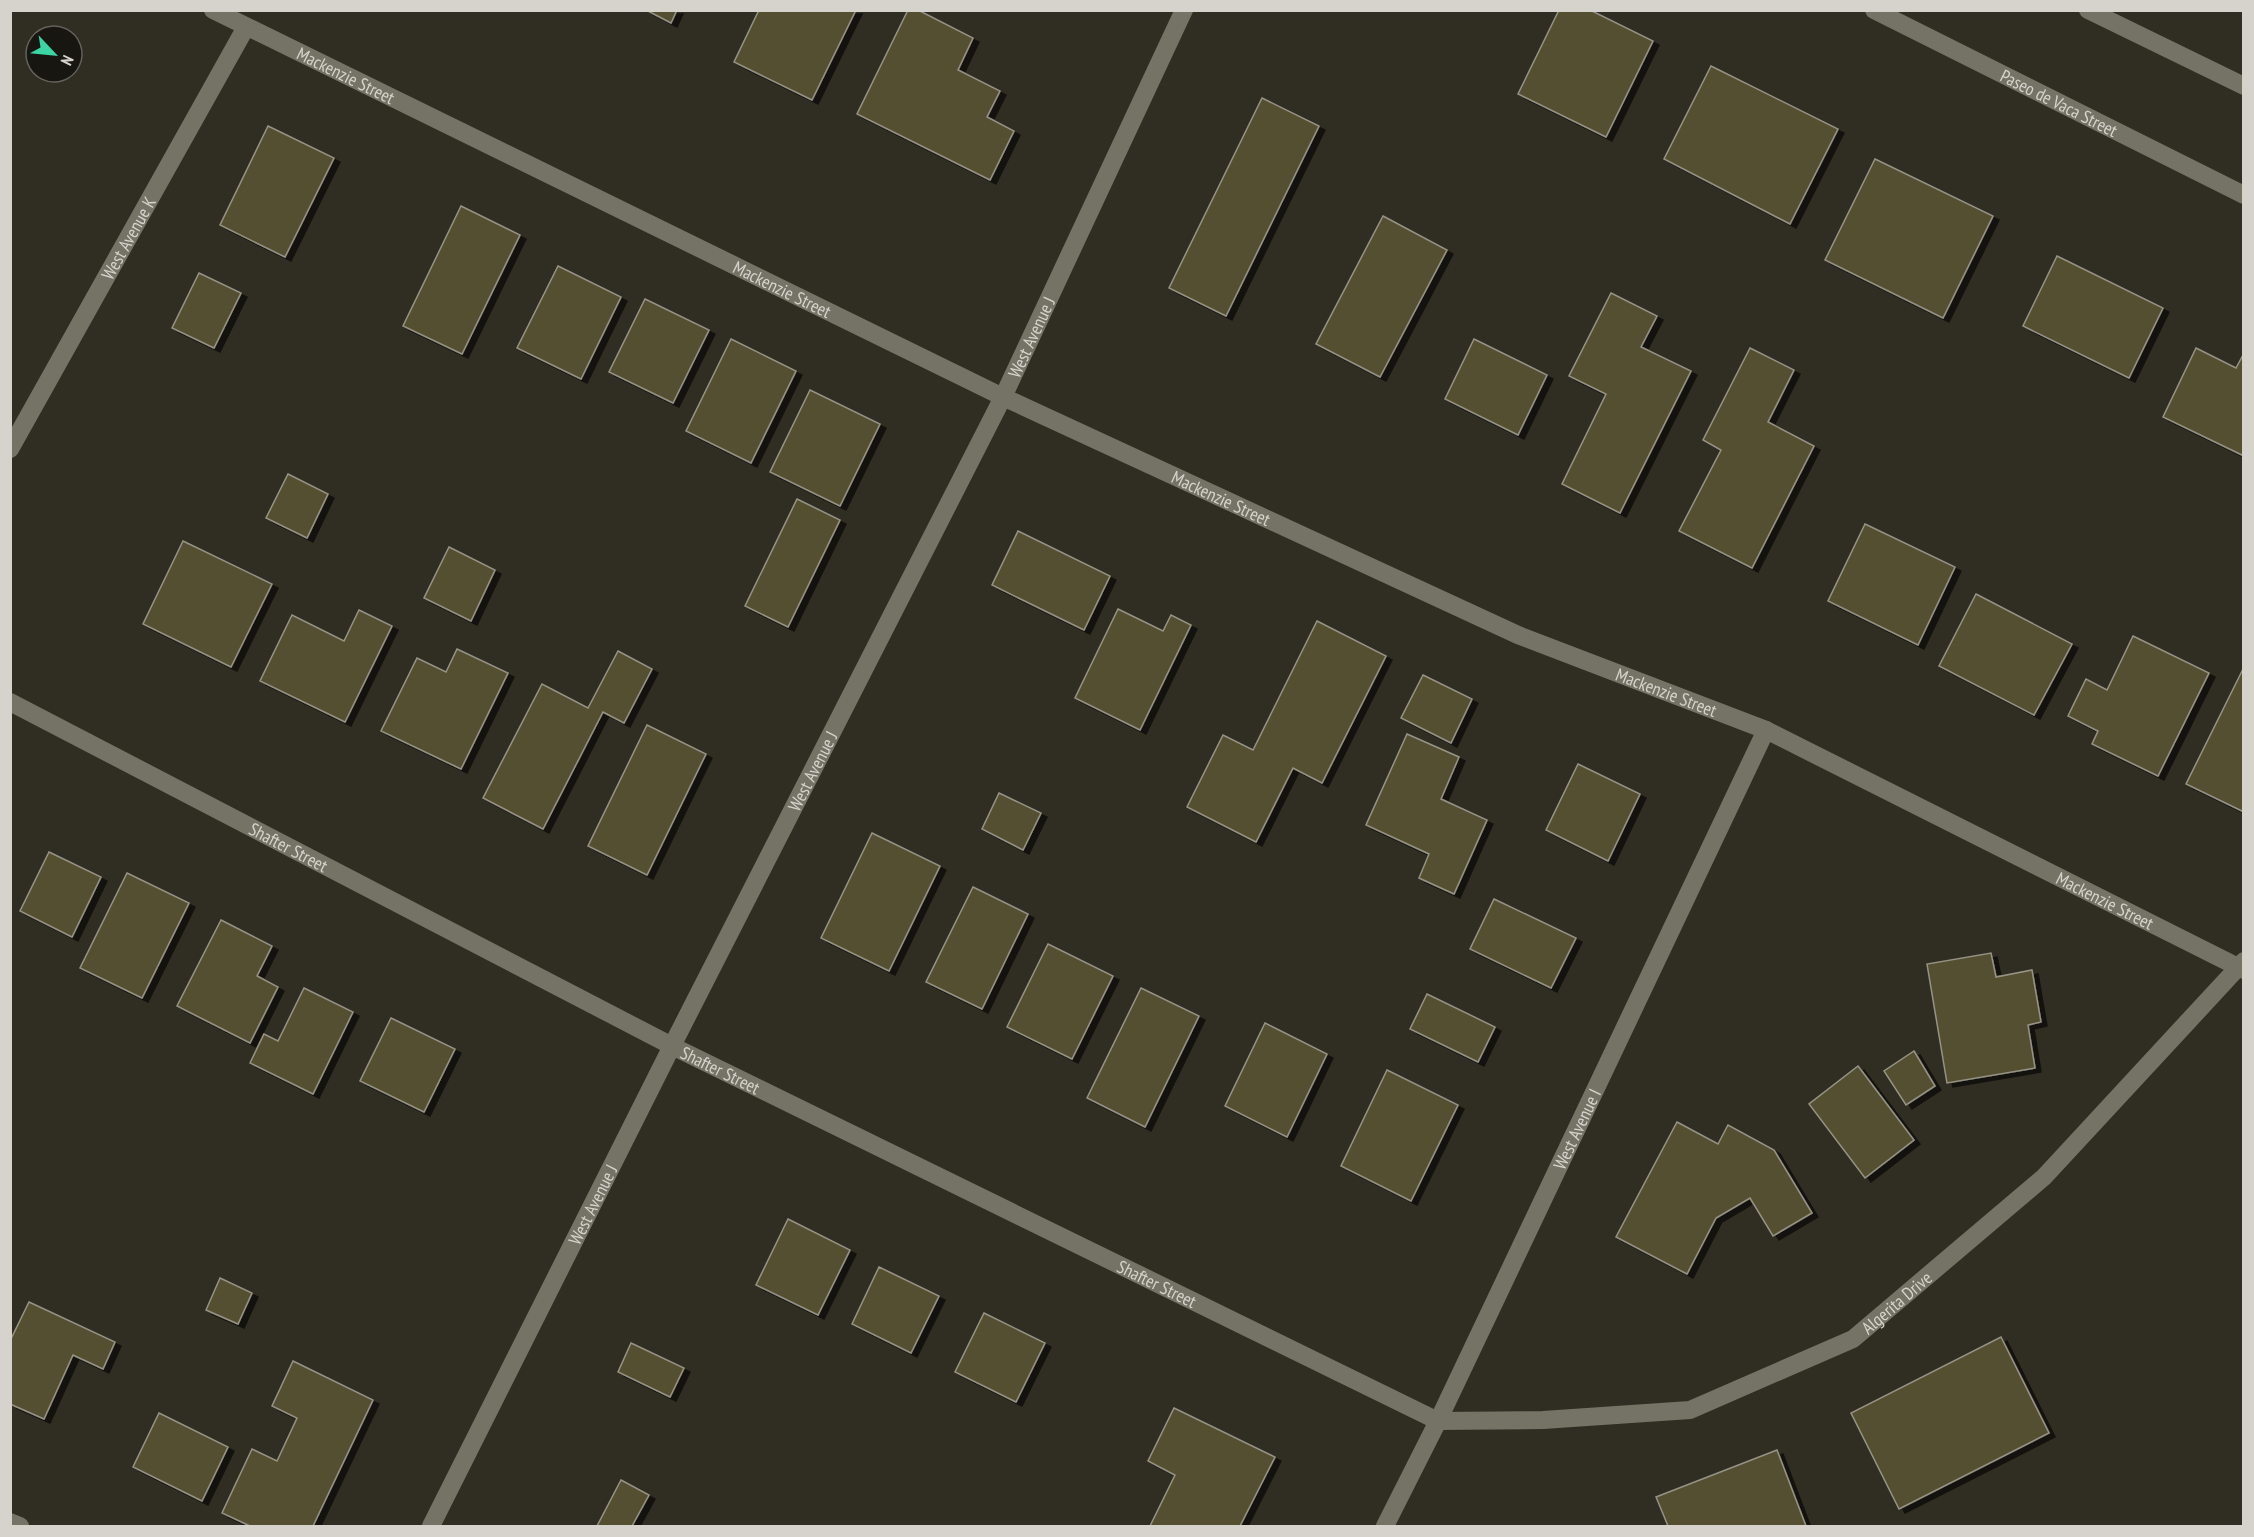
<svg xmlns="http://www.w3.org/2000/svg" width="2254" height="1537" viewBox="0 0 2254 1537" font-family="'PT Sans Narrow',sans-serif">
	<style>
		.building { fill: #554f31; stroke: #969386; stroke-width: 1.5; filter: url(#shadow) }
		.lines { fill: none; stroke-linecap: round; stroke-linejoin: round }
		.street { stroke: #757366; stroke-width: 18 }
		.labels { text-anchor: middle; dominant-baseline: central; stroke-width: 6; stroke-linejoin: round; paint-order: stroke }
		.street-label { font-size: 18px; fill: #d5d3cc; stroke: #171611 }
	</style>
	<defs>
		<filter id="shadow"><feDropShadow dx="6" dy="4" stdDeviation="0" flood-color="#0009"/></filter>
	</defs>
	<rect width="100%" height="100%" fill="#302d22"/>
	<g class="building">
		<polygon points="646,10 677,10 671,23"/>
		<polygon points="759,10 856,10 812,100 734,62"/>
		<polygon points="908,10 918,10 973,38 958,70 1000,91 987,117 1014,131 990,180 857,114"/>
		<polygon points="1559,10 1590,10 1653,41 1606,137 1518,94"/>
		<polygon points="1711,66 1838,129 1790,224 1664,159"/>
		<polygon points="1262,98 1319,126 1226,316 1169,288"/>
		<polygon points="268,126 334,158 285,257 220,225"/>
		<polygon points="1875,159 1993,216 1943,318 1825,260"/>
		<polygon points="461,206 520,235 462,354 403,326"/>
		<polygon points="1383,216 1447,250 1380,377 1316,344"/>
		<polygon points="2057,256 2163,308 2129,378 2023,326"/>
		<polygon points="558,266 621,297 581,379 517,348"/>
		<polygon points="199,273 241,293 214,348 172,328"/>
		<polygon points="1611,293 1657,316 1641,347 1691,371 1620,513 1562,484 1606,394 1569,376"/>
		<polygon points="645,299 709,330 673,403 609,372"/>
		<polygon points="731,339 796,371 751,463 686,431"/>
		<polygon points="1474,339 1547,375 1518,435 1445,399"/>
		<polygon points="1750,348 1794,370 1768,422 1814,446 1752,568 1679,531 1721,450 1703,440"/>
		<polygon points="2196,348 2236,368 2244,353 2244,456 2163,417"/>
		<polygon points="810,390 880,424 840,506 770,472"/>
		<polygon points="288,474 328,494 307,538 266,518"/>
		<polygon points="797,499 840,520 788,627 745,606"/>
		<polygon points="1865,524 1955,567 1918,645 1828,601"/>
		<polygon points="1018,531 1110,576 1084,630 992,585"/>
		<polygon points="183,541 272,584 231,667 143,624"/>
		<polygon points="449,547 495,570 471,621 424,598"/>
		<polygon points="1976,594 2072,644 2034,715 1939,666"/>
		<polygon points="1118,609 1163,631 1171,615 1191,625 1140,730 1075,698"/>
		<polygon points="359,610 392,626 345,722 260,681 292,615 344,641"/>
		<polygon points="1317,621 1386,656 1322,783 1293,768 1256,842 1187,807 1223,735 1253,750"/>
		<polygon points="2133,636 2209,673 2158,776 2092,744 2098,731 2068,716 2086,679 2107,690"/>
		<polygon points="457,649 508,673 461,769 381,731 417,658 446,672"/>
		<polygon points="618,651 652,669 624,723 603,712 543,829 483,798 542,684 588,708"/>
		<polygon points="2244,667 2244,812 2186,784"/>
		<polygon points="1423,675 1472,699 1451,743 1401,718"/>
		<polygon points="647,725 706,754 647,875 588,846"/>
		<polygon points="1407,734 1459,757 1441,799 1487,820 1454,894 1419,878 1429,854 1366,825"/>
		<polygon points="1578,764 1640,794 1608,861 1546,830"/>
		<polygon points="999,793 1041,813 1023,850 982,829"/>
		<polygon points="872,833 940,866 889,971 821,938"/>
		<polygon points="49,852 101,877 72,937 20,911"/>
		<polygon points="127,873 189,903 142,998 80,968"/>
		<polygon points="973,887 1028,914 982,1009 926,982"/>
		<polygon points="1494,899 1576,938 1551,988 1470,949"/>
		<polygon points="221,920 272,946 257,976 278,987 250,1043 177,1006"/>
		<polygon points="1048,944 1113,976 1072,1059 1007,1027"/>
		<polygon points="1991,953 1996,977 2032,970 2041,1022 2028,1025 2035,1068 1947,1083 1927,964"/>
		<polygon points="304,988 353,1012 313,1094 250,1063 264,1034 278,1041"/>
		<polygon points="1141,988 1199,1016 1145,1127 1087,1098"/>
		<polygon points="1427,994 1495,1027 1478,1062 1410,1029"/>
		<polygon points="391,1018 455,1049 424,1112 360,1081"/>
		<polygon points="1265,1023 1327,1054 1287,1137 1225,1106"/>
		<polygon points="1914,1051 1935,1086 1906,1105 1884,1071"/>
		<polygon points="1858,1066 1914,1140 1865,1178 1809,1104"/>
		<polygon points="1387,1070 1458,1105 1411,1201 1341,1166"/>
		<polygon points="1677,1122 1718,1144 1728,1125 1774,1150 1812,1213 1773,1236 1750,1198 1716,1218 1687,1274 1616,1237"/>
		<polygon points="788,1219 850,1250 818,1315 756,1285"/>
		<polygon points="879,1267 939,1296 911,1353 852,1324"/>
		<polygon points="220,1278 252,1293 238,1324 206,1310"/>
		<polygon points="29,1302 115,1342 103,1369 73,1355 44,1419 10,1404 10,1341"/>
		<polygon points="984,1313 1045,1343 1016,1402 955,1372"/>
		<polygon points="2001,1337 2049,1433 1899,1509 1851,1413"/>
		<polygon points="631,1343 684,1368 670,1397 618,1372"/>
		<polygon points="293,1361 373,1400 313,1526 250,1526 222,1513 252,1449 277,1461 297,1418 272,1406"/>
		<polygon points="1174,1408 1275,1457 1240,1526 1150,1526 1175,1475 1148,1461"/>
		<polygon points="159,1413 228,1447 202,1501 133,1467"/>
		<polygon points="1777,1450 1806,1526 1668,1526 1656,1497"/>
		<polygon points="621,1480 649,1495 632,1526 597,1526"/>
	</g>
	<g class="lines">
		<g class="street">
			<path id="s1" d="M213,10L1003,397L1518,635L1766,730L2244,970"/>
			<path id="s2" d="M1874,10L2244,195"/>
			<polyline points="2088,10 2244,86"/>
			<path id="s3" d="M10,449L246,27"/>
			<path id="s4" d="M10,702L672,1046L1438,1421L1543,1420L1690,1410L1853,1339L2044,1177L2244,961"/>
			<polyline points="10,1522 20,1526"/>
			<path id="s5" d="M431,1526L672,1046L1003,397L1184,10"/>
			<path id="s6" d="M1385,1526L1438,1421L1766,730"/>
		</g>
	</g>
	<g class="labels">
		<g class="street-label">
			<text stroke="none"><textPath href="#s1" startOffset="148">Mackenzie Street</textPath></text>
			<text stroke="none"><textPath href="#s2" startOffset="207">Paseo de Vaca Street</textPath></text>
			<text stroke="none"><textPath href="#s3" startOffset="242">West Avenue K</textPath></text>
			<text stroke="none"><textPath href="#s1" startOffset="634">Mackenzie Street</textPath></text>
			<text stroke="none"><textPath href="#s5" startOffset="1332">West Avenue J</textPath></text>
			<text stroke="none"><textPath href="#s1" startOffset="1120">Mackenzie Street</textPath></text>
			<text stroke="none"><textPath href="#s1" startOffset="1606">Mackenzie Street</textPath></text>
			<text stroke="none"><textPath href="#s5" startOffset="846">West Avenue J</textPath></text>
			<text stroke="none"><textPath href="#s4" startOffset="314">Shafter Street</textPath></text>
			<text stroke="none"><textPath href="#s1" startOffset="2092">Mackenzie Street</textPath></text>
			<text stroke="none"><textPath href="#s4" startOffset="800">Shafter Street</textPath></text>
			<text stroke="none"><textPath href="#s6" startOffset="441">West Avenue I</textPath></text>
			<text stroke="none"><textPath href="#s5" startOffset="360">West Avenue J</textPath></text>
			<text stroke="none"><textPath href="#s4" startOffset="1286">Shafter Street</textPath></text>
			<text stroke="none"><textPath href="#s4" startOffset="2086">Algerita Drive</textPath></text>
		</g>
	</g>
	<rect width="2254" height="1537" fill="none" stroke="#d5d3cc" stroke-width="24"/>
	<g transform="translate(54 54) rotate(116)"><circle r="28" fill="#171611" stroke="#63625c" stroke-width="1.5"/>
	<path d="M0-4.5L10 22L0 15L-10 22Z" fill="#3bd4a4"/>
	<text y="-9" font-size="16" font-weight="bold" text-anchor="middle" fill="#d5d3cc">N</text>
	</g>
</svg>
